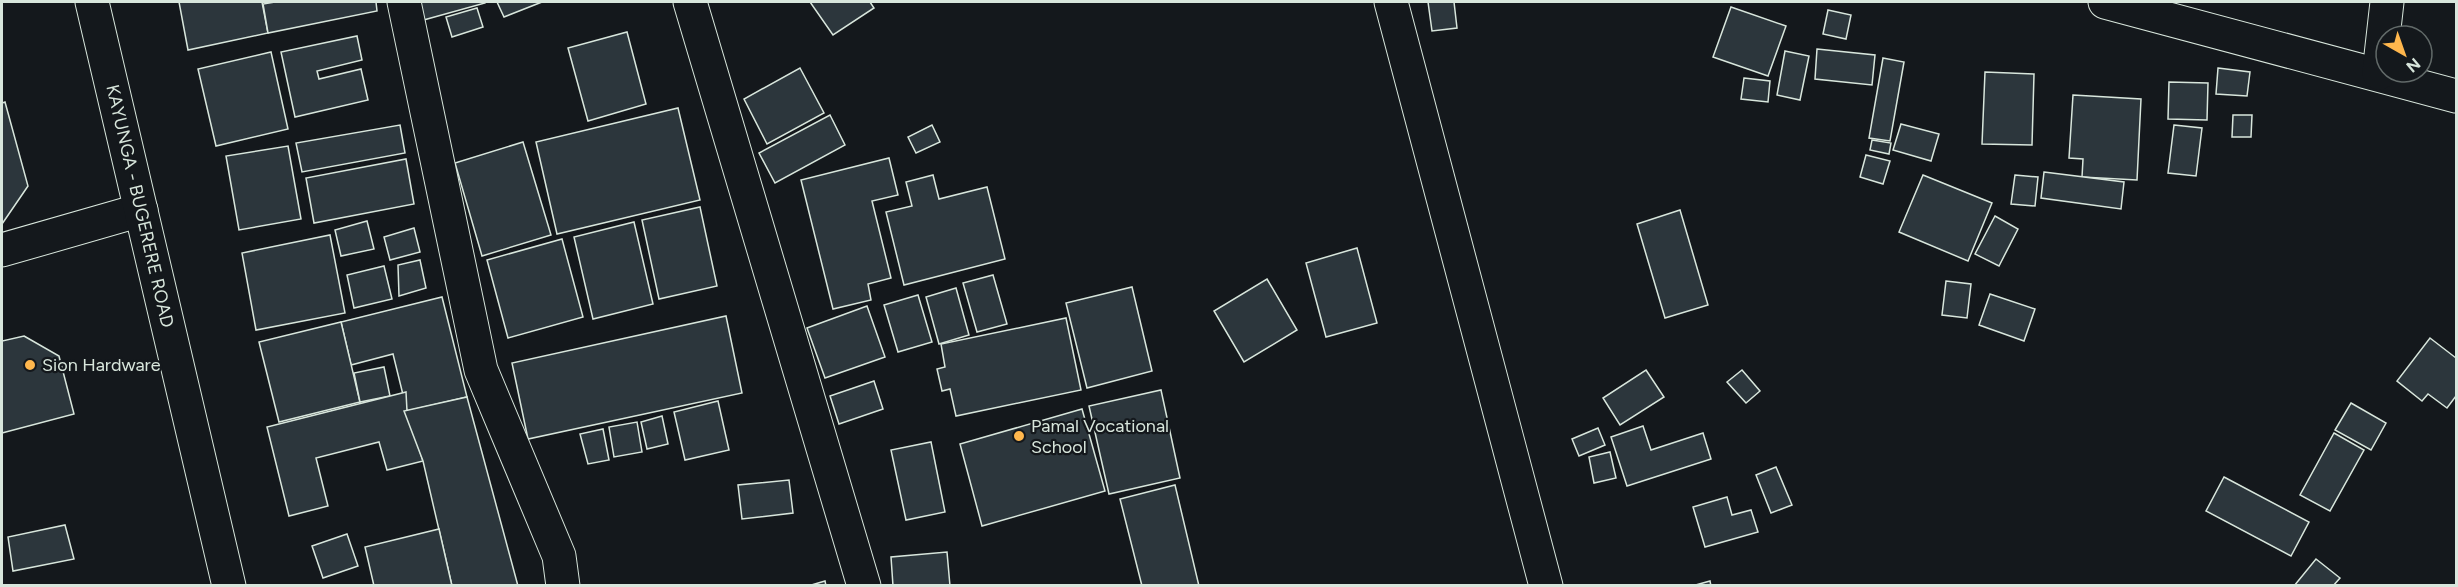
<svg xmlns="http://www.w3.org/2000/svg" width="2458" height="587" viewBox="0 0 2458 587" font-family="Figtree,sans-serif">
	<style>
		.building { fill: #2c363c; stroke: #d8e6dc; stroke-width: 1.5 }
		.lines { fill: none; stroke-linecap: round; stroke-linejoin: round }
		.street-casing { stroke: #d8e6dc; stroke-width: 35 }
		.primary-casing { stroke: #d8e6dc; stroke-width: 35 }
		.street { stroke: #14181c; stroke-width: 33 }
		.primary { stroke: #14181c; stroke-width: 33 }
		.poi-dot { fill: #ffb74d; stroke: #14181c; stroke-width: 2 }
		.labels { text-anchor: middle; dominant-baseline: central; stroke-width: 4.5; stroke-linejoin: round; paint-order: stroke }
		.street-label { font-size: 18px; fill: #d8e6dc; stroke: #14181c }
		.poi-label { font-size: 18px; fill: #d8e6dc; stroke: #14181c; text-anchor: start }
	</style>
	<rect width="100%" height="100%" fill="#14181c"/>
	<g class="building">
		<polygon points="179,2 262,2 268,33 188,50"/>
		<polygon points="275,2 376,2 377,11 268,33 263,4"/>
		<polygon points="415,2 485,2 485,3 420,21"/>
		<polygon points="497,2 542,2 504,17"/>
		<polygon points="810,2 870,2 874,8 833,35"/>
		<polygon points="1428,2 1454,2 1457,28 1432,31"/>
		<polygon points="1731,7 1786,26 1768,76 1713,57"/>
		<polygon points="477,8 483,27 452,37 446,17"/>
		<polygon points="1828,10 1851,15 1846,39 1823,34"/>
		<polygon points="627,32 646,104 588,121 568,48"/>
		<polygon points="357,36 362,60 317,71 319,79 361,69 368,100 295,117 281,52"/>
		<polygon points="1817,49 1875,55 1872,85 1815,79"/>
		<polygon points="1785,51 1809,56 1800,100 1777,95"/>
		<polygon points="271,52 288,129 216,146 198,69"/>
		<polygon points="1883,58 1904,62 1890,141 1869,138"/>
		<polygon points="800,68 824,113 767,144 744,99"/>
		<polygon points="2218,68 2250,72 2247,96 2216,94"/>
		<polygon points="1985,72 2034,74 2032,145 1982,144"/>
		<polygon points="1744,78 1770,81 1768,102 1741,99"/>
		<polygon points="2169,82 2208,83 2207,120 2168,119"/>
		<polygon points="2073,95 2141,99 2137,180 2082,177 2083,159 2069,158"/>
		<polygon points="5,102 28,186 2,224 2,103"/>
		<polygon points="678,108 700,200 557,234 536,142"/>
		<polygon points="830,115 845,145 775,183 759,153"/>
		<polygon points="2233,115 2252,115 2251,137 2232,137"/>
		<polygon points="1901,124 1939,134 1931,161 1893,150"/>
		<polygon points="400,125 405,153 302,172 296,143"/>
		<polygon points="932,125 940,142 916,153 908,137"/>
		<polygon points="2174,125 2202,128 2196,176 2168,173"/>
		<polygon points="1872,140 1891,143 1889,154 1870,150"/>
		<polygon points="523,142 551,235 482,256 455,163"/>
		<polygon points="288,146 301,219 239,230 226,156"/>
		<polygon points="1866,155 1890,161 1883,184 1860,177"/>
		<polygon points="889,158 898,195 872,201 891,278 868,284 871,300 833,309 801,180"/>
		<polygon points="406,159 414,204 314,223 306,178"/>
		<polygon points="2044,172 2124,182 2121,209 2041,198"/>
		<polygon points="933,175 939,199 987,187 1005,259 904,285 886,212 912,206 906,182"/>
		<polygon points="1923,175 1992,203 1968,261 1899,232"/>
		<polygon points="2015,175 2038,177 2035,206 2011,204"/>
		<polygon points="700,207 717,286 659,299 642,220"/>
		<polygon points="1680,210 1708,305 1665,318 1637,224"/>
		<polygon points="1995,216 2018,229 1999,266 1975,254"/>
		<polygon points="367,221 374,249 341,256 335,230"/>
		<polygon points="634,222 653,304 593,319 574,237"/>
		<polygon points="414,228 420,252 390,260 384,237"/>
		<polygon points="330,235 345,313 256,330 242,253"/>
		<polygon points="562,239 583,317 508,338 487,260"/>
		<polygon points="1357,248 1377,323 1326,337 1306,263"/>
		<polygon points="420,260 426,288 399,296 398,265"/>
		<polygon points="384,266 392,299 354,308 347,275"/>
		<polygon points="993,275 1007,324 977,332 963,283"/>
		<polygon points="1267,279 1297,330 1244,362 1214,311"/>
		<polygon points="1946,281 1971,284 1967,318 1942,315"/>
		<polygon points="1132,287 1152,371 1087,388 1066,303"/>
		<polygon points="956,288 969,335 939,344 926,297"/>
		<polygon points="1990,294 2035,309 2024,341 1979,325"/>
		<polygon points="918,295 932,342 898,352 884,305"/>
		<polygon points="442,297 467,397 407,411 393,354 351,365 341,322"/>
		<polygon points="867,306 885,357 825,378 807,328"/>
		<polygon points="726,316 742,393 528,439 512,363"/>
		<polygon points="1066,318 1081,390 956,416 950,389 942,391 937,369 945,367 941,344"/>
		<polygon points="341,322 360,402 279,422 259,342"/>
		<polygon points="24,336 59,356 74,414 2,433 2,341"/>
		<polygon points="2430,338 2456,358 2456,396 2447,408 2428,394 2422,401 2397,381"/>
		<polygon points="384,367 390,396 360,402 354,373"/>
		<polygon points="1646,370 1664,397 1620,425 1603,398"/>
		<polygon points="1742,370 1760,391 1746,403 1727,382"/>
		<polygon points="874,381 883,409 839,424 830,396"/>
		<polygon points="1161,390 1180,478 1109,494 1089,406"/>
		<polygon points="406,392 407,411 423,461 387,470 379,442 316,458 328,506 289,516 267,427"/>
		<polygon points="467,397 518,586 452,586 423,461 404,411"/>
		<polygon points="718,401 729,450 685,460 674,412"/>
		<polygon points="2351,403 2386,423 2371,450 2335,430"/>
		<polygon points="1082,409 1105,491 982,526 960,444"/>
		<polygon points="662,416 668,444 647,449 641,422"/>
		<polygon points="637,422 642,452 614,457 609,427"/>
		<polygon points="1643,426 1651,450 1703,433 1711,459 1627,486 1611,437"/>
		<polygon points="1598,428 1605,445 1579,456 1572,439"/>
		<polygon points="603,429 609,460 588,464 580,434"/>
		<polygon points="2334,433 2364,450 2330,511 2300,495"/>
		<polygon points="931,442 945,512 906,520 891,450"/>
		<polygon points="1610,452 1616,478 1594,483 1589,457"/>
		<polygon points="1776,467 1792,505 1771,513 1756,475"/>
		<polygon points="2224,477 2309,522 2291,556 2206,511"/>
		<polygon points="789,480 793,513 742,519 738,485"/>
		<polygon points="1175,485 1199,586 1142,586 1120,499"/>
		<polygon points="1727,497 1732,515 1751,510 1758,532 1705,547 1693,507"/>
		<polygon points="65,525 74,559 13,571 8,537"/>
		<polygon points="439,529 452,586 374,586 365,547"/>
		<polygon points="347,534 358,566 323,578 312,546"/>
		<polygon points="947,552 950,586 893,586 891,557"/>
		<polygon points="2316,559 2340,578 2333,586 2294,586"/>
		<polygon points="825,581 826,586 808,586"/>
		<polygon points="1710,581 1711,586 1692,586"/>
	</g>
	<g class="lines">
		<defs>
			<g id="street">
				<polyline points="404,2 481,370 559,556 563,586"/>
				<polyline points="690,2 864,586"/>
				<polyline points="1391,2 1546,586"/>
				<polyline points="2105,2 2456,96"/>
				<polyline points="2379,73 2387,2"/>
				<polyline points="2,250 141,210"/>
			</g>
			<polyline id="primary" points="92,2 229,586"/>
		</defs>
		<use href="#street" class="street-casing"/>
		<use href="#primary" class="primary-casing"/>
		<use href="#street" class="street"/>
		<use href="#primary" class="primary"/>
	</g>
	<g class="poi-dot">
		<circle cx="30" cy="365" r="6"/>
		<circle cx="1019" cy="436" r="6"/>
	</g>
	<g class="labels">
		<g class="street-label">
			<text transform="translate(140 206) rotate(77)">KAYUNGA - BUGERERE ROAD</text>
		</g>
		<g class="poi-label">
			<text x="42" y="365">Sion Hardware</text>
			<text x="1031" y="426">Pamal Vocational<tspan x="1031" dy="21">School</tspan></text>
		</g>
	</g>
	<rect width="2458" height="587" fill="none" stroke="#d8e6dc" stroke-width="6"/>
	<g transform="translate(2404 54) rotate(140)"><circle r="28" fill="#14181c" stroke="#626a69" stroke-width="1.5"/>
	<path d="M0-4.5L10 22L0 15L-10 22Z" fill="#ffb74d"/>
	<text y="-9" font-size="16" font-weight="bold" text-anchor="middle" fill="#d8e6dc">N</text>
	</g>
</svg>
